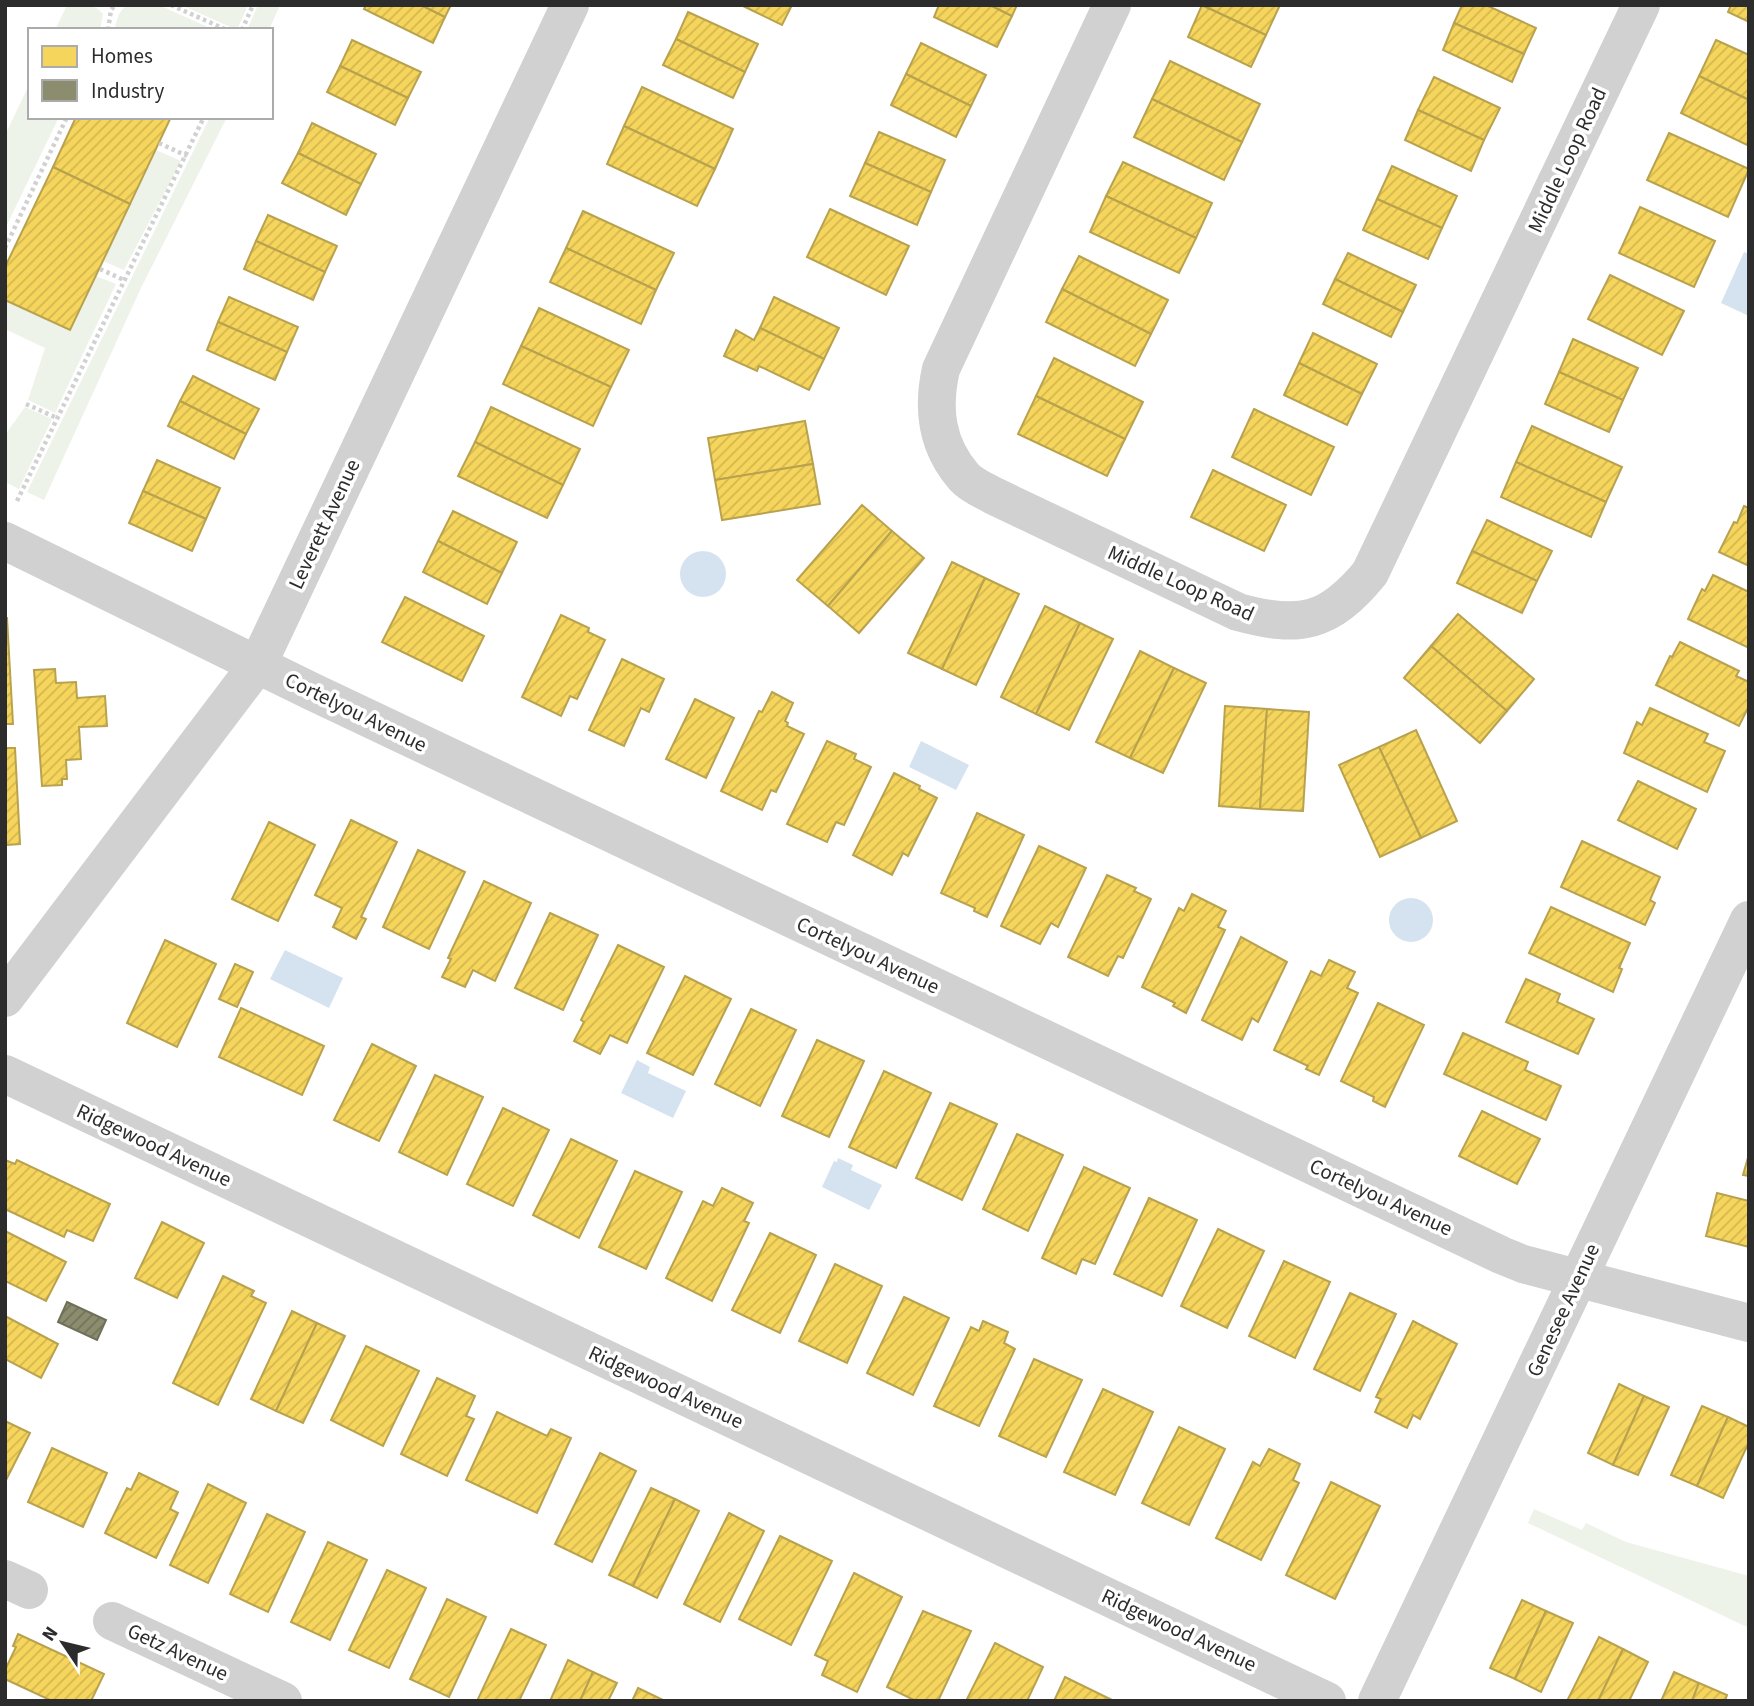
<svg xmlns="http://www.w3.org/2000/svg" width="1754" height="1706" viewBox="0 0 1754 1706" font-family="'Source Sans 3',sans-serif">
	<style>
		.grass { fill: #eef3ea }
		.water { fill: #d5e3f1 }
		.homes { fill: url(#homes-hatch); stroke: #b9a24e; stroke-width: 2 }
		.industry { fill: url(#industry-hatch); stroke: #6f6f5a; stroke-width: 2 }
		.lines { fill: none; stroke-linecap: round; stroke-linejoin: round }
		.path { stroke: #d1d1d1; stroke-width: 4.5; stroke-dasharray: 3.5 3.5; stroke-linecap: butt }
		.street { stroke: #d1d1d1; stroke-width: 38 }
		.labels { text-anchor: middle; dominant-baseline: central; stroke-width: 7; stroke-linejoin: round; paint-order: stroke }
		.street-label { font-size: 21px; fill: #2c2c2c; stroke: #fff }
	</style>
	<defs>
		<pattern id="homes-hatch" width="6" height="6" patternUnits="userSpaceOnUse" patternTransform="scale(1.75)"><rect width="6" height="6" fill="#f6d55c"/><path d="M-1 1l2-2M0 6l6-6M5 7l2-2" fill="none" stroke="#d3b750"/></pattern>
		<pattern id="industry-hatch" width="6" height="6" patternUnits="userSpaceOnUse" patternTransform="scale(1.75)"><rect width="6" height="6" fill="#8c8c6e"/><path d="M-1 1l2-2M0 6l6-6M5 7l2-2" fill="none" stroke="#73735b"/></pattern>
	</defs>
	<rect width="100%" height="100%" fill="#fff"/>
	<g class="grass">
		<path d="M67,5C80,5 94,2 103,14L100,30H55Z"/>
		<polygon points="126,5 159,5 214,30 114,30 119,14"/>
		<polygon points="181,5 248,5 237,30"/>
		<polygon points="258,5 280,5 269,30 247,30"/>
		<polygon points="30,83 30,117 59,117 5,229 5,135"/>
		<polygon points="210,117 227,117 141,288 44,500 27,492"/>
		<polygon points="156,150 181,161 124,270 103,261"/>
		<polygon points="96,276 116,284 55,413 28,400 45,348 5,329 5,300 70,330"/>
		<polygon points="25,407 52,419 19,489 5,482 5,435"/>
		<polygon points="1534,1509 1582,1530 1586,1523 1626,1542 1749,1576 1749,1628 1528,1523"/>
	</g>
	<g class="water">
		<polygon points="1744,252 1749,254 1749,316 1721,303"/>
		<circle cx="703" cy="574" r="23"/>
		<polygon points="921,741 969,765 956,790 909,767"/>
		<circle cx="1411" cy="920" r="22"/>
		<polygon points="285,950 343,978 329,1008 270,979"/>
		<polygon points="637,1060 650,1067 648,1073 686,1091 673,1118 621,1093"/>
		<polygon points="838,1158 853,1165 851,1170 882,1185 869,1210 822,1187 834,1161 837,1162"/>
	</g>
	<g class="homes">
		<polygon points="366,5 421,5 445,17 433,43 364,9"/>
		<polygon points="421,5 451,5 445,17"/>
		<polygon points="741,5 792,5 782,25"/>
		<polygon points="939,5 990,5 1012,16 997,47 934,17"/>
		<polygon points="990,5 1017,5 1012,16"/>
		<polygon points="1202,5 1266,35 1251,67 1188,37"/>
		<polygon points="1202,5 1280,5 1266,35"/>
		<polygon points="1462,5 1486,5 1536,28 1524,54 1454,23"/>
		<polygon points="1731,5 1749,5 1749,22 1728,12"/>
		<polygon points="688,12 758,44 745,72 676,39"/>
		<polygon points="1454,23 1524,54 1512,82 1443,50"/>
		<polygon points="676,39 745,72 733,98 663,65"/>
		<polygon points="352,40 421,72 408,98 340,66"/>
		<polygon points="1716,40 1749,55 1749,100 1699,76"/>
		<polygon points="921,43 986,75 971,106 906,74"/>
		<polygon points="1170,61 1260,104 1242,142 1152,99"/>
		<polygon points="340,66 408,98 395,125 327,92"/>
		<polygon points="906,74 971,106 956,137 891,105"/>
		<polygon points="1699,76 1749,100 1749,146 1681,113"/>
		<polygon points="1434,77 1500,108 1484,140 1418,110"/>
		<polygon points="642,87 733,129 715,169 624,126"/>
		<polygon points="1152,99 1242,142 1224,180 1134,137"/>
		<polygon points="1418,110 1484,140 1471,171 1405,140"/>
		<polygon points="76,117 171,117 130,204 53,167"/>
		<polygon points="312,123 376,154 361,184 298,153"/>
		<polygon points="624,126 715,169 697,206 607,164"/>
		<polygon points="879,132 945,160 931,192 865,163"/>
		<polygon points="1669,133 1749,169 1728,217 1647,180"/>
		<polygon points="298,153 361,184 346,215 282,183"/>
		<polygon points="1123,162 1212,203 1196,238 1106,196"/>
		<polygon points="865,163 931,192 917,225 850,196"/>
		<polygon points="1392,166 1457,196 1442,228 1377,199"/>
		<polygon points="53,167 130,204 70,330 5,300 5,267"/>
		<polygon points="1106,196 1196,238 1179,273 1090,232"/>
		<polygon points="1377,199 1442,228 1428,259 1363,230"/>
		<polygon points="1640,207 1715,241 1694,287 1619,253"/>
		<polygon points="830,209 909,246 886,295 807,257"/>
		<polygon points="583,211 674,253 656,290 566,248"/>
		<polygon points="268,215 337,246 325,272 256,241"/>
		<polygon points="256,241 325,272 313,300 244,269"/>
		<polygon points="566,248 656,290 641,324 550,282"/>
		<polygon points="1348,253 1416,285 1403,312 1335,279"/>
		<polygon points="1079,256 1168,300 1151,334 1062,289"/>
		<polygon points="1610,275 1684,311 1662,355 1588,319"/>
		<polygon points="1335,279 1403,312 1391,337 1323,304"/>
		<polygon points="1062,289 1151,334 1135,366 1046,322"/>
		<polygon points="229,297 298,327 287,352 218,322"/>
		<polygon points="774,297 839,328 824,359 760,328"/>
		<polygon points="539,308 629,350 611,387 521,346"/>
		<polygon points="218,322 287,352 275,380 207,350"/>
		<polygon points="760,328 824,359 809,390 759,366 757,371 724,356 736,330 754,340"/>
		<polygon points="1313,333 1377,364 1362,394 1299,363"/>
		<polygon points="1573,339 1638,368 1623,400 1559,372"/>
		<polygon points="521,346 611,387 593,426 503,384"/>
		<polygon points="1054,358 1143,402 1125,439 1036,396"/>
		<polygon points="1299,363 1362,394 1347,425 1284,395"/>
		<polygon points="1559,372 1623,400 1609,432 1545,404"/>
		<polygon points="193,376 259,409 246,434 180,401"/>
		<polygon points="1036,396 1125,439 1107,476 1018,434"/>
		<polygon points="180,401 246,434 234,459 168,426"/>
		<polygon points="491,407 580,449 563,485 475,442"/>
		<polygon points="1254,409 1334,447 1311,495 1232,457"/>
		<polygon points="805,421 813,464 715,480 708,438"/>
		<polygon points="1532,426 1622,467 1606,502 1516,462"/>
		<polygon points="475,442 563,485 547,518 458,476"/>
		<polygon points="157,460 220,488 206,519 143,491"/>
		<polygon points="1516,462 1606,502 1591,537 1501,497"/>
		<polygon points="813,464 820,504 722,520 715,480"/>
		<polygon points="1213,470 1286,505 1264,551 1191,517"/>
		<polygon points="143,491 206,519 192,551 129,523"/>
		<polygon points="862,505 892,531 828,606 797,580"/>
		<polygon points="1744,506 1749,508 1749,566 1719,552 1734,522 1737,523"/>
		<polygon points="453,511 517,542 502,573 438,541"/>
		<polygon points="1487,520 1552,551 1537,581 1472,551"/>
		<polygon points="892,531 924,558 859,633 828,606"/>
		<polygon points="438,541 502,573 487,604 423,572"/>
		<polygon points="1472,551 1537,581 1522,613 1457,583"/>
		<polygon points="952,562 985,578 942,669 908,653"/>
		<polygon points="1713,575 1749,592 1749,648 1688,619 1702,589 1705,591"/>
		<polygon points="985,578 1019,594 976,685 942,669"/>
		<polygon points="405,597 484,636 462,681 382,642"/>
		<polygon points="1045,606 1080,623 1036,714 1001,697"/>
		<polygon points="1458,614 1534,679 1507,711 1431,646"/>
		<polygon points="561,615 589,628 588,632 605,640 577,699 570,696 561,716 522,697"/>
		<polygon points="5,618 7,618 13,724 5,724"/>
		<polygon points="1080,623 1113,639 1069,730 1036,714"/>
		<polygon points="1680,642 1739,671 1736,676 1749,682 1749,706 1739,726 1656,685 1670,656 1672,657"/>
		<polygon points="1431,646 1507,711 1480,743 1404,678"/>
		<polygon points="1140,651 1174,668 1130,758 1096,742"/>
		<polygon points="622,659 664,679 649,712 641,708 624,746 589,730"/>
		<polygon points="1174,668 1206,683 1163,773 1130,758"/>
		<polygon points="55,669 56,683 76,682 77,698 105,696 107,726 79,727 81,759 66,760 67,779 62,779 62,785 42,786 34,670"/>
		<polygon points="772,692 793,703 785,721 788,723 787,726 804,734 776,792 771,790 762,810 721,791 759,711 762,712"/>
		<polygon points="695,699 734,718 706,778 666,759"/>
		<polygon points="1225,706 1267,709 1260,809 1219,806"/>
		<polygon points="1650,708 1708,734 1704,742 1725,751 1707,792 1624,753 1637,722 1642,725"/>
		<polygon points="1267,709 1309,712 1303,811 1260,809"/>
		<polygon points="1416,730 1457,821 1421,838 1379,747"/>
		<polygon points="827,741 856,754 854,759 871,767 844,825 836,822 827,842 787,824"/>
		<polygon points="1379,747 1421,838 1380,857 1339,765"/>
		<polygon points="5,748 15,748 20,844 6,845 5,854"/>
		<polygon points="894,773 920,786 919,789 937,798 908,856 903,853 892,875 853,855"/>
		<polygon points="1638,781 1696,809 1677,849 1618,820"/>
		<polygon points="977,813 1024,835 987,917 974,911 975,908 941,893"/>
		<polygon points="351,820 397,842 361,917 366,919 356,939 333,927 342,908 315,895"/>
		<polygon points="269,822 315,845 278,921 232,899"/>
		<polygon points="1582,841 1660,877 1650,900 1655,903 1645,925 1561,887"/>
		<polygon points="1039,846 1086,868 1058,927 1051,923 1040,944 1001,926"/>
		<polygon points="418,850 465,872 429,949 383,927"/>
		<polygon points="1107,875 1136,888 1134,891 1151,899 1123,958 1118,956 1108,976 1068,957"/>
		<polygon points="484,881 531,903 495,981 473,970 465,987 442,977 451,959 448,958"/>
		<polygon points="1192,894 1226,911 1218,927 1225,930 1186,1013 1173,1006 1175,1003 1142,987 1179,908 1184,911"/>
		<polygon points="1551,907 1630,943 1619,968 1622,969 1613,992 1529,953"/>
		<polygon points="550,913 598,935 563,1010 515,988"/>
		<polygon points="1241,937 1287,962 1258,1022 1252,1018 1242,1040 1202,1020"/>
		<polygon points="165,940 216,964 177,1047 127,1023"/>
		<polygon points="618,945 664,967 627,1043 610,1035 600,1054 574,1041 584,1022 581,1020"/>
		<polygon points="1329,960 1355,972 1347,988 1358,993 1319,1075 1306,1069 1308,1066 1274,1050 1311,971 1321,976"/>
		<polygon points="235,964 253,972 237,1007 219,999"/>
		<polygon points="685,976 731,999 693,1075 647,1053"/>
		<polygon points="1526,979 1560,994 1557,1002 1594,1019 1578,1054 1506,1022"/>
		<polygon points="1378,1003 1424,1025 1385,1107 1373,1101 1374,1097 1341,1081"/>
		<polygon points="241,1008 324,1046 302,1095 219,1057"/>
		<polygon points="751,1009 796,1030 760,1106 715,1084"/>
		<polygon points="1463,1033 1528,1062 1525,1070 1561,1086 1546,1120 1444,1074"/>
		<polygon points="817,1040 864,1061 829,1137 782,1116"/>
		<polygon points="372,1044 416,1066 379,1141 334,1120"/>
		<polygon points="884,1071 931,1093 896,1168 849,1147"/>
		<polygon points="435,1075 483,1097 447,1175 399,1152"/>
		<polygon points="950,1103 997,1124 962,1200 916,1178"/>
		<polygon points="503,1108 549,1130 513,1206 467,1184"/>
		<polygon points="1482,1111 1540,1139 1517,1184 1459,1156"/>
		<polygon points="1017,1134 1063,1155 1028,1231 983,1209"/>
		<polygon points="571,1139 617,1161 579,1238 533,1215"/>
		<polygon points="1749,1154 1749,1176 1743,1175"/>
		<polygon points="5,1160 15,1164 17,1160 110,1204 93,1241 67,1230 64,1237 5,1209"/>
		<polygon points="1084,1167 1130,1188 1095,1264 1082,1259 1076,1274 1042,1258"/>
		<polygon points="635,1171 682,1192 646,1269 599,1247"/>
		<polygon points="722,1188 753,1203 744,1221 749,1223 712,1301 666,1278 703,1201 713,1206"/>
		<polygon points="1717,1193 1749,1201 1749,1247 1706,1236"/>
		<polygon points="1149,1198 1197,1220 1162,1296 1114,1274"/>
		<polygon points="162,1222 204,1243 177,1298 135,1278"/>
		<polygon points="1218,1229 1264,1251 1227,1328 1181,1306"/>
		<polygon points="5,1231 66,1262 46,1301 5,1281"/>
		<polygon points="770,1233 816,1255 780,1333 732,1310"/>
		<polygon points="1284,1261 1330,1282 1295,1358 1249,1336"/>
		<polygon points="835,1264 882,1286 847,1363 799,1341"/>
		<polygon points="223,1276 254,1291 251,1296 266,1303 218,1405 173,1383"/>
		<polygon points="1350,1293 1396,1314 1360,1391 1314,1369"/>
		<polygon points="904,1297 949,1318 913,1395 867,1373"/>
		<polygon points="292,1311 317,1323 276,1411 251,1399"/>
		<polygon points="5,1316 58,1344 41,1378 5,1359"/>
		<polygon points="983,1321 1008,1332 1004,1343 1015,1349 979,1426 934,1406 971,1327 979,1331"/>
		<polygon points="1413,1321 1457,1344 1420,1419 1413,1415 1407,1428 1375,1412 1381,1399 1376,1397"/>
		<polygon points="317,1323 345,1336 303,1423 276,1411"/>
		<polygon points="366,1346 419,1371 383,1446 331,1420"/>
		<polygon points="1034,1359 1082,1380 1046,1457 999,1436"/>
		<polygon points="437,1378 475,1396 466,1416 474,1419 447,1476 401,1454"/>
		<polygon points="1619,1384 1644,1396 1613,1465 1588,1453"/>
		<polygon points="1103,1389 1153,1412 1115,1495 1064,1472"/>
		<polygon points="1644,1396 1669,1407 1638,1475 1613,1465"/>
		<polygon points="1702,1406 1728,1417 1697,1486 1671,1475"/>
		<polygon points="497,1412 547,1436 551,1429 571,1438 537,1513 466,1480"/>
		<polygon points="1728,1417 1749,1427 1749,1442 1723,1498 1697,1486"/>
		<polygon points="5,1421 30,1433 5,1482"/>
		<polygon points="1179,1427 1225,1449 1189,1525 1142,1503"/>
		<polygon points="52,1448 107,1473 83,1527 28,1502"/>
		<polygon points="1269,1449 1300,1464 1293,1480 1299,1483 1261,1560 1216,1538 1253,1462 1260,1466"/>
		<polygon points="600,1453 636,1471 592,1562 555,1544"/>
		<polygon points="139,1473 178,1492 170,1509 178,1513 156,1558 105,1533 127,1488 131,1490"/>
		<polygon points="1331,1482 1380,1506 1335,1599 1286,1575"/>
		<polygon points="208,1484 246,1503 208,1583 170,1565"/>
		<polygon points="651,1488 675,1499 633,1586 609,1575"/>
		<polygon points="675,1499 699,1511 657,1598 633,1586"/>
		<polygon points="729,1513 764,1531 720,1622 684,1604"/>
		<polygon points="267,1514 305,1532 268,1612 230,1594"/>
		<polygon points="780,1536 832,1561 791,1645 739,1619"/>
		<polygon points="328,1542 367,1560 330,1640 291,1622"/>
		<polygon points="387,1570 426,1588 389,1668 349,1650"/>
		<polygon points="854,1573 902,1597 857,1692 822,1675 828,1661 815,1655"/>
		<polygon points="447,1599 486,1617 449,1697 410,1679"/>
		<polygon points="1522,1600 1546,1611 1515,1679 1490,1668"/>
		<polygon points="923,1611 971,1631 938,1701 916,1701 887,1687"/>
		<polygon points="1546,1611 1573,1623 1541,1692 1515,1679"/>
		<polygon points="511,1629 546,1645 519,1701 477,1701"/>
		<polygon points="18,1634 104,1674 91,1701 52,1701 5,1679 5,1670 16,1647 13,1646"/>
		<polygon points="1599,1637 1623,1649 1598,1701 1567,1701"/>
		<polygon points="995,1643 1043,1667 1027,1701 966,1701"/>
		<polygon points="1623,1649 1648,1662 1629,1701 1598,1701"/>
		<polygon points="568,1660 593,1672 580,1701 550,1701"/>
		<polygon points="593,1672 617,1683 608,1701 580,1701"/>
		<polygon points="1674,1672 1699,1683 1692,1701 1661,1701"/>
		<polygon points="1065,1677 1114,1701 1054,1701"/>
		<polygon points="1699,1683 1727,1695 1725,1701 1692,1701"/>
		<polygon points="638,1688 665,1701 632,1701"/>
	</g>
	<polygon class="industry" points="67,1302 106,1320 97,1340 58,1322"/>
	<g class="lines">
		<g class="path">
			<polyline points="171,5 227,30"/>
			<polyline points="108,30 111,10 115,5"/>
			<polyline points="242,30 253,5"/>
			<polyline points="159,143 187,156"/>
			<polyline points="5,248 67,117"/>
			<polyline points="100,269 124,280"/>
			<polyline points="26,404 57,418"/>
			<polyline points="17,501 204,117"/>
		</g>
		<g class="street">
			<path d="M1112,5L941,369C932,409 936,445 964,477C971,485 983,490 992,495L1238,612C1300,629 1329,623 1370,573L1641,5"/>
			<polyline points="5,541 313,692 1501,1255 1523,1264 1749,1323"/>
			<polyline points="5,998 258,664 570,5"/>
			<polyline points="5,1074 1327,1701"/>
			<polyline points="5,1579 29,1590"/>
			<polyline points="112,1621 283,1701"/>
			<polyline points="1377,1701 1749,920"/>
		</g>
	</g>
	<g class="labels">
		<g class="street-label">
			<text transform="translate(1567 160) rotate(-65)">Middle Loop Road</text>
			<text transform="translate(324 524) rotate(-65)">Leverett Avenue</text>
			<text transform="translate(1181 583) rotate(24)">Middle Loop Road</text>
			<text transform="translate(356 712) rotate(26)">Cortelyou Avenue</text>
			<text transform="translate(868 955) rotate(25)">Cortelyou Avenue</text>
			<text transform="translate(154 1145) rotate(25)">Ridgewood Avenue</text>
			<text transform="translate(1381 1197) rotate(25)">Cortelyou Avenue</text>
			<text transform="translate(1563 1310) rotate(-65)">Genesee Avenue</text>
			<text transform="translate(666 1387) rotate(25)">Ridgewood Avenue</text>
			<text transform="translate(1179 1630) rotate(25)">Ridgewood Avenue</text>
			<text transform="translate(178 1652) rotate(25)">Getz Avenue</text>
		</g>
	</g>
	<rect width="1754" height="1706" fill="none" stroke="#2c2c2c" stroke-width="14"/>
	<rect x="28" y="28" width="245" height="91" fill="#ffffff" stroke="#ababab" stroke-width="2"/>
	<rect x="42" y="46" width="35" height="21" fill="#f6d55c" stroke="#ababab" stroke-width="2"/>
	<text x="91" y="63" font-size="21" fill="#2c2c2c">Homes</text>
	<rect x="42" y="80" width="35" height="21" fill="#8c8c6e" stroke="#ababab" stroke-width="2"/>
	<text x="91" y="98" font-size="21" fill="#2c2c2c">Industry</text>
	<g transform="translate(63 1643) rotate(305)" stroke="#ffffff" stroke-width="5" paint-order="stroke">
	<path d="M0-5L12 26L0 18L-12 26Z" fill="#2c2c2c"/>
	<text y="-10" font-size="19" font-weight="bold" text-anchor="middle" fill="#2c2c2c">N</text>
	</g>
</svg>
